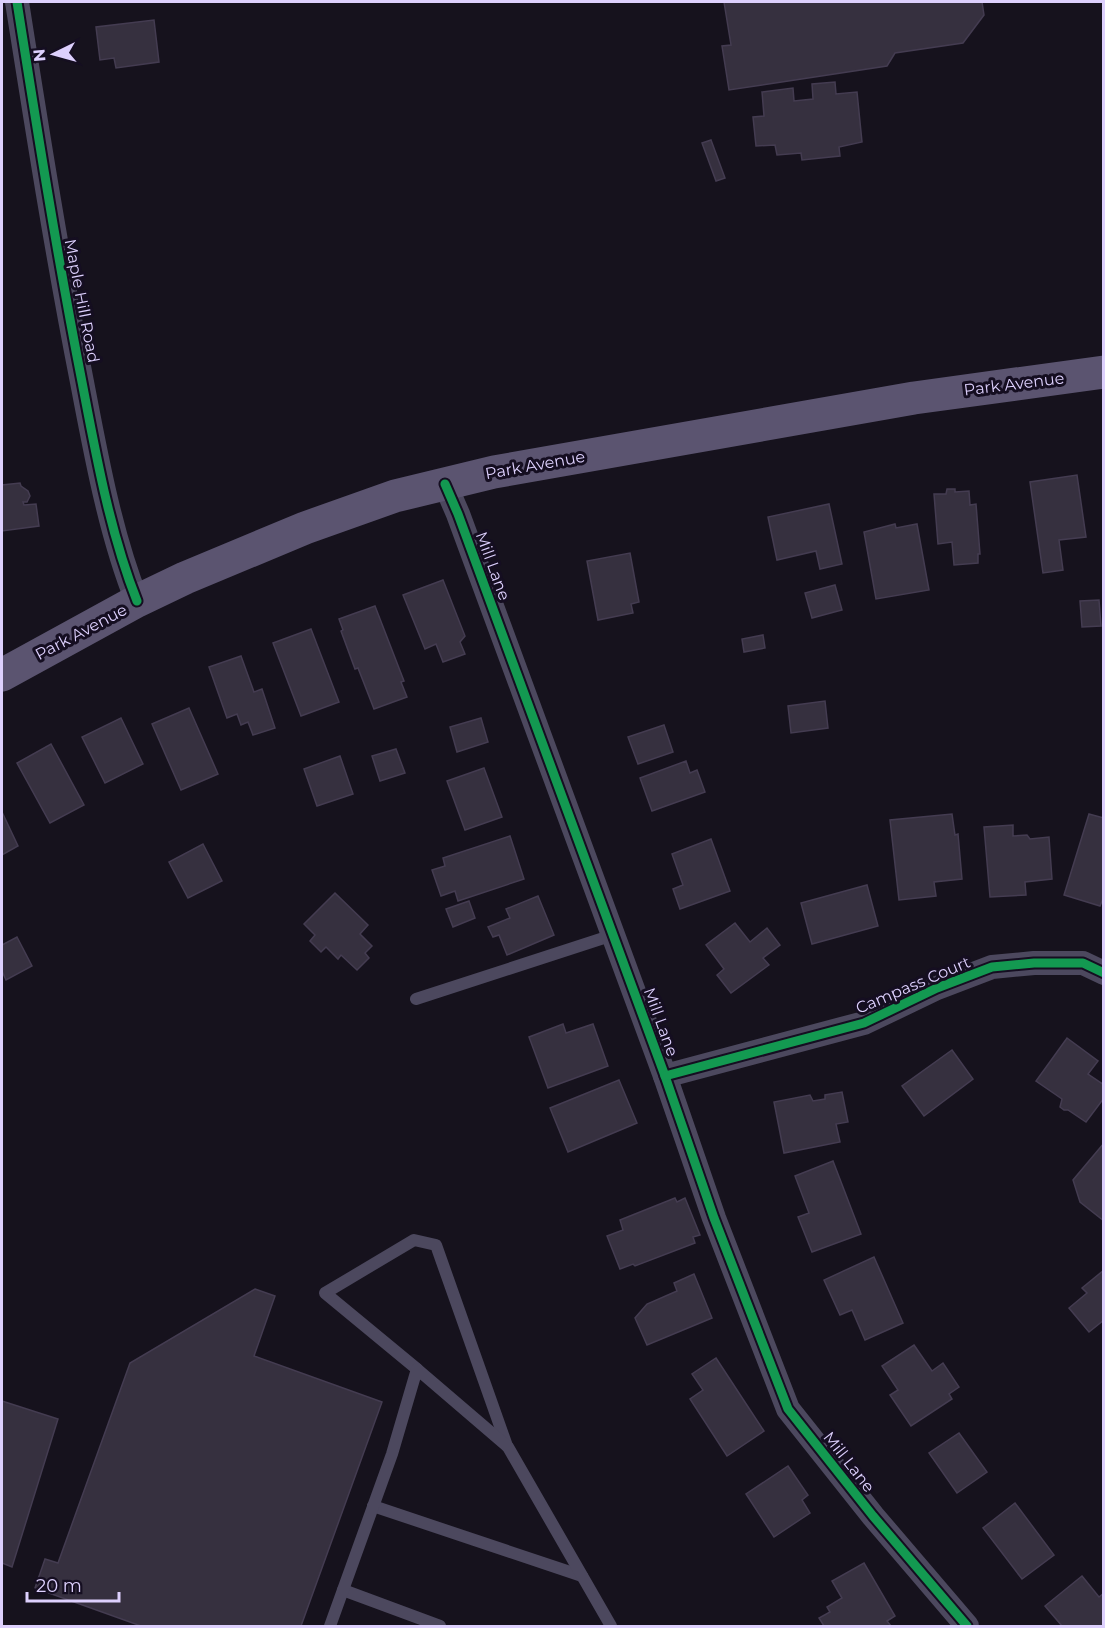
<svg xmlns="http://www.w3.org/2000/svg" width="1105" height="1628" viewBox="0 0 1105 1628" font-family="Montserrat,sans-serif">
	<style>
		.building { fill: #36303f; stroke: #443c51; stroke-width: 1.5 }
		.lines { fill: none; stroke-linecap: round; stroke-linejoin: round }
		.service { stroke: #4c485e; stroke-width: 12 }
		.minor { stroke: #4c485e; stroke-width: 24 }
		.secondary { stroke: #5b5470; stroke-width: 33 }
		.cycleway-casing { stroke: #150e21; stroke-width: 13 }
		.cycleway { stroke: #139951; stroke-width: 9 }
		.labels { text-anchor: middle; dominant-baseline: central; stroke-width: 6; stroke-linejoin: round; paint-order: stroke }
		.street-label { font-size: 16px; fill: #ddd0fd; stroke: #150e21 }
	</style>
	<rect width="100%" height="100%" fill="#16121d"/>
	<g class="building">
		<polygon points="724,2 982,2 984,15 963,43 895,53 887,66 729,90 722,46 731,45"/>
		<polygon points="154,20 159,62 116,68 114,58 100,60 96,27"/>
		<polygon points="835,82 836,94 857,92 862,142 839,147 840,156 802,160 801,153 777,155 775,145 756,146 753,117 764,116 762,92 793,88 794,101 813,99 812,84"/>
		<polygon points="711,140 725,178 716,181 702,143"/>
		<polygon points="1077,475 1086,537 1059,540 1063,570 1043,573 1030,482"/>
		<polygon points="20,483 21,486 28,491 30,496 27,502 23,502 24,505 36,504 39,526 2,531 2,485"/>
		<polygon points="947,489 955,489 955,492 969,491 970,505 976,504 980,554 978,554 978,563 954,565 952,542 938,544 934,494 946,494"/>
		<polygon points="829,504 842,564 820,569 816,551 777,560 768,517"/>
		<polygon points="895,524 896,528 917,524 929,590 876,599 864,532"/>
		<polygon points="630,553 639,602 631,604 633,613 598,620 587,561"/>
		<polygon points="443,580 465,636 460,642 465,654 443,662 436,644 425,649 403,595"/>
		<polygon points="835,585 842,610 812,618 805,593"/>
		<polygon points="1099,600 1101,626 1082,627 1080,601"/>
		<polygon points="375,606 404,681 401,682 407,697 374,709 358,668 355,669 341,631 343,630 339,619"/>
		<polygon points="311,629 339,702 301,716 273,643"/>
		<polygon points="763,635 765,648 744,652 742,639"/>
		<polygon points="241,656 254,692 262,689 275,728 253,735 248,722 241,725 237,714 227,718 209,667"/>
		<polygon points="825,701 828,728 791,733 788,706"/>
		<polygon points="189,708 218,774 181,790 152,724"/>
		<polygon points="121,718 143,764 105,783 82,737"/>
		<polygon points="481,718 488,742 457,752 450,727"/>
		<polygon points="664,725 673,752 638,764 628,737"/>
		<polygon points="51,744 84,805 50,823 17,763"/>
		<polygon points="396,749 405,773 380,781 372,756"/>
		<polygon points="340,756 353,794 317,806 304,769"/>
		<polygon points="686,761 690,773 697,770 705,792 652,811 640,778"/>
		<polygon points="484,768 502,817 465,830 447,781"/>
		<polygon points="2,812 18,846 2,855"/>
		<polygon points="952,814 955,835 958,834 962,879 934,882 936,896 899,900 890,820"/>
		<polygon points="1089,814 1104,818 1104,896 1100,906 1064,895"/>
		<polygon points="1013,825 1013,836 1027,835 1030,839 1049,837 1052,879 1025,882 1026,895 990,897 984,827"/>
		<polygon points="510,836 524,879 458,901 455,891 441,896 432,870 445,866 443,858"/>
		<polygon points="711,839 730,891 680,909 673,889 683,885 672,854"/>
		<polygon points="203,844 222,881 188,898 169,862"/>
		<polygon points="867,885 878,926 812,944 801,903"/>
		<polygon points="335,893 368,925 360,934 372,946 365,953 369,958 357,970 341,955 338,959 326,947 321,952 310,941 315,935 304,924"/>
		<polygon points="538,896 554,935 507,955 499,935 493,937 488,927 510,918 506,909"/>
		<polygon points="469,901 475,918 453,927 446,909"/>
		<polygon points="735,923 750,942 767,928 780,945 763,958 769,965 731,993 717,975 724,969 706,945"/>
		<polygon points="17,937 32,966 6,980 2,971 2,945"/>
		<polygon points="563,1024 566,1033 593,1024 608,1066 548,1088 529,1037"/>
		<polygon points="1067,1038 1098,1061 1088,1074 1104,1085 1104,1098 1086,1122 1068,1110 1064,1110 1060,1107 1062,1099 1036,1081"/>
		<polygon points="952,1050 973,1079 924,1116 902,1086"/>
		<polygon points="619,1080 637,1123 568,1152 550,1108"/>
		<polygon points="842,1092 848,1122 836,1124 840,1142 784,1153 774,1102 810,1095 813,1101 825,1099 825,1095"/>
		<polygon points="1104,1143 1104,1221 1080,1202 1073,1180"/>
		<polygon points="833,1161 861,1234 812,1252 798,1217 809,1213 795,1176"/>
		<polygon points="675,1198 677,1202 685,1198 700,1235 693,1237 695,1243 635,1266 633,1264 620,1269 607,1236 623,1230 620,1220"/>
		<polygon points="874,1257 903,1323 865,1340 852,1310 840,1315 824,1280"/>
		<polygon points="1104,1270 1104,1320 1089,1332 1069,1308 1087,1293 1082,1288"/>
		<polygon points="694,1274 712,1318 647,1345 635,1318 647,1304 677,1291 674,1283"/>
		<polygon points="255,1289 275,1296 254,1356 382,1402 301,1626 141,1626 35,1588 45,1559 58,1563 130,1363"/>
		<polygon points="914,1345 932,1371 943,1363 959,1387 949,1394 952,1399 911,1426 890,1395 898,1390 882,1366"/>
		<polygon points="716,1358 764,1431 727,1456 690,1399 703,1390 692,1374"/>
		<polygon points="2,1401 58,1419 12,1567 2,1563"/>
		<polygon points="959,1433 987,1472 957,1493 929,1453"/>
		<polygon points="788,1466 808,1495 802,1500 810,1513 774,1537 746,1494"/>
		<polygon points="1015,1503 1054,1555 1022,1579 983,1528"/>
		<polygon points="864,1563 895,1616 887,1621 891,1626 824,1626 819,1618 830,1612 827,1607 842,1598 832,1581"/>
		<polygon points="1082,1576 1099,1597 1104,1593 1104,1626 1062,1626 1045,1606"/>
	</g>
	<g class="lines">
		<g class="service">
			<polyline points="416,999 613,935"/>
			<polyline points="417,1369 325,1293 414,1240 436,1245 507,1446"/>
			<polyline points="373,1506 582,1576"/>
			<polyline points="343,1590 440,1626"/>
			<polyline points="330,1626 392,1454 417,1369 508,1447 611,1626"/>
		</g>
		<g class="minor">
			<path d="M17,2C37,129 57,255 82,382C96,455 110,533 137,601"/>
			<polyline points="445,484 458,514 665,1076 714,1218 788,1409 873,1516 967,1626"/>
			<polyline points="665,1076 864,1023 937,988 992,967 1034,963 1083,963 1104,973"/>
		</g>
		<polyline class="secondary" points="2,675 137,601 185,578 305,528 395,496 494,472 914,398 1104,372"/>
		<defs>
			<g id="cycleway">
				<path d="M17,2C37,129 57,255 82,382C96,455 110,533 137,601"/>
				<polyline points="445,484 458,514 665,1076 714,1218 788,1409 873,1516 967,1626"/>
				<polyline points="665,1076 864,1023 937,988 992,967 1034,963 1083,963 1104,973"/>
			</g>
		</defs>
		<use href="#cycleway" class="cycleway-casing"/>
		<use href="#cycleway" class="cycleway"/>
	</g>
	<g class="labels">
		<g class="street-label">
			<text transform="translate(82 301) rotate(79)">Maple Hill Road</text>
			<text transform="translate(1014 384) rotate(-7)">Park Avenue</text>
			<text transform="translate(535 465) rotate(-10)">Park Avenue</text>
			<text transform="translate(493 566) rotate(70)">Mill Lane</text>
			<text transform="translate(81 632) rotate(-28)">Park Avenue</text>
			<text transform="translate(913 985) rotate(-23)">Campass Court</text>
			<text transform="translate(661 1022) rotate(70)">Mill Lane</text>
			<text transform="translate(849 1462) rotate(52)">Mill Lane</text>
		</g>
	</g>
	<rect width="1105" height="1628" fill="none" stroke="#ddd0fd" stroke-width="6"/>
	<g transform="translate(54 54) rotate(265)" stroke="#150e21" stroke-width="4.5" paint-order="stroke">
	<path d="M0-4.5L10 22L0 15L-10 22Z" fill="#ddd0fd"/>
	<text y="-9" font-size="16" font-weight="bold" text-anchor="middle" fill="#ddd0fd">N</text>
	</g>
	<path d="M27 1592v9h92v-9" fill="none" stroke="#ddd0fd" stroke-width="3"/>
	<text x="36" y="1592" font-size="18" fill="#ddd0fd" stroke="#150e21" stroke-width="4.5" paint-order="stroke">20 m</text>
</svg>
